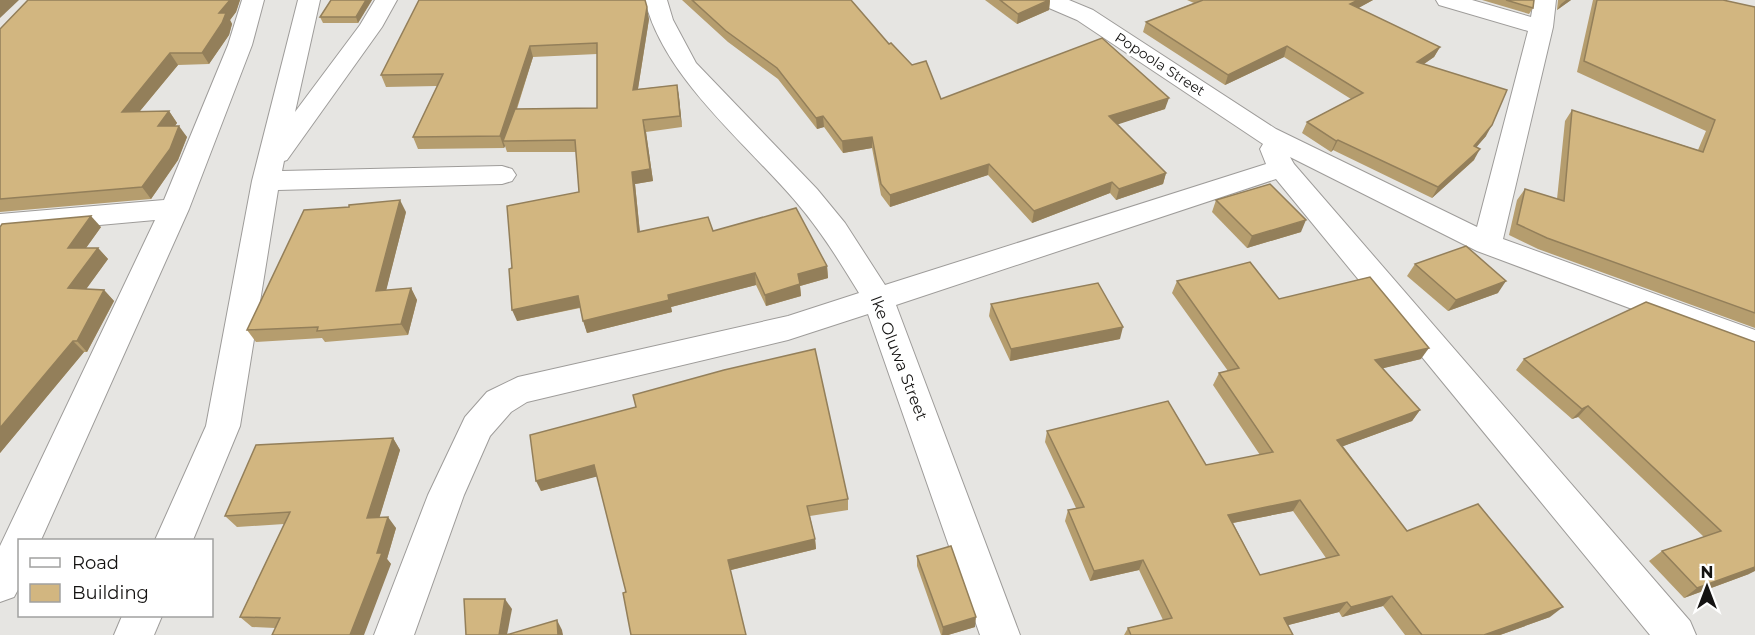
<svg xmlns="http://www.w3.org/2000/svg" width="1755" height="635" viewBox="0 0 1755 635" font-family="Montserrat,sans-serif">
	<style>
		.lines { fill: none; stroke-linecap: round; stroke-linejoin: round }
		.street-casing { stroke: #9e9c9a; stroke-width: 2 }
		.street { fill: #fff; fill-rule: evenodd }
		.wall { fill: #b59d6e; fill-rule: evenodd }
		.shaded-wall { fill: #937f5a }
		.building { fill: #d2b680; stroke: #937f5a; stroke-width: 1.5; fill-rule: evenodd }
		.labels { text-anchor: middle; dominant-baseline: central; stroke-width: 5; stroke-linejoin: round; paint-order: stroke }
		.far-street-label { font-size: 14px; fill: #141312; stroke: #fff }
		.street-label { font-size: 16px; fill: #141312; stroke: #fff }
	</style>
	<rect width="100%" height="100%" fill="#e6e5e2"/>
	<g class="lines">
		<defs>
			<g id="street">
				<polygon points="242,0 264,0 252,45 189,209 41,540 20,540 20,586 14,597 0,602 0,546 155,220 0,234 0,214 164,200 228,45"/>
				<polygon points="298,0 320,0 295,112 360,25 375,0 397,0 382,27 287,160 284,161 282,171 502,166 512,169 516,175 512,181 502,184 278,190 240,426 193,540 155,540 206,426 252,181"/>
				<path d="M645,0H667L673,20L696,63L817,189L845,223L885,285L1266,164L1260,149L1263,144L1077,20L1042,5L1039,0H1069L1093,10L1276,129L1477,227L1528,31L1439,5L1436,0H1472L1531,17L1534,0H1556L1553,27L1503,239L1755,330V355L1477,251L1290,157L1294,164L1690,621L1696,635H1650L1276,179L896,305L1020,635H980L868,314L788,340L527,402L511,412L490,436L464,495L414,635H374L428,495L465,417L487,392L518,377L788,316L859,293C840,262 821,231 797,203C746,143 663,77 645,0Z"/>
				<polygon points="122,616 162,616 154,635 114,635"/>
			</g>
		</defs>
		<use href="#street" class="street-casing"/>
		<use href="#street" class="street"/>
	</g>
	<g class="wall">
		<polygon points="28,0 240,0 236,12 230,20 232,24 229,35 209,64 178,65 140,111 169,111 177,123 175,126 187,137 178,160 151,199 0,212 0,29"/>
		<polygon points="331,0 372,0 358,23 323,23 320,17"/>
		<polygon points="682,0 851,0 889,44 941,99 1165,109 1117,124 1166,173 1163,184 1116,200 1110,193 1032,223 988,175 890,207 881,195 872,148 843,153 824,127 817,129 778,79 728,42"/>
		<polygon points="985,0 1050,0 1049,10 1017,24"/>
		<polygon points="1187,0 1373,0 1358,8 1440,47 1434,57 1424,64 1486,136 1476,147 1474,160 1432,198 1333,150 1331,152 1302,133 1307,122 1351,99 1284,57 1225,85 1143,32 1146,22 1194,3"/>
		<polygon points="1482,0 1534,0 1533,8 1529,14"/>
		<polygon points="1558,0 1571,0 1557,10"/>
		<polygon points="1593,0 1723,0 1755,7 1755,328 1538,249 1509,235 1517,200 1525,189 1557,199 1565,121 1572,110 1698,150 1706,131 1577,72"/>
		<path d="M649,19L638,89L677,85L679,97L682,127L646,132L653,181L635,184L640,232L713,231L827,266L828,278L800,286L801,296L766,306L756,285L671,307L672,312L587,333L580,308L517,321L512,268L579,192L576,152H507L505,146L504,148L418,149L413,137L437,86L386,87L381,75ZM597,54V108L517,109L533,57Z"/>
		<polygon points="1216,200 1301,232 1247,248 1212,212"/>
		<polygon points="406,212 386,290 411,288 417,300 408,335 325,342 322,338 256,342 247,330"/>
		<polygon points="0,227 101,227 86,248 98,248 108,259 86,289 104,290 114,301 87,352 84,352 0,453"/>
		<polygon points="1415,264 1498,293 1448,311 1407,276"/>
		<path d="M1177,281L1279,299L1421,359L1383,368L1420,410L1412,421L1343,446L1407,531L1550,617L1500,635H1405L1383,606L1342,617L1339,612L1288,625L1293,635H1124L1128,628L1163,620L1139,570L1090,581L1065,521L1068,510L1076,508L1045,442L1047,431L1206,465L1260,455L1213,385L1219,373L1228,371L1172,293ZM1293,511L1326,558L1260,575L1233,523Z"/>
		<polygon points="991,304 1120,339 1010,361 989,316"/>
		<polygon points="1755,342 1749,574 1684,598 1649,561 1662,551 1704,537 1578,417 1572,419 1516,370 1524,359"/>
		<polygon points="530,435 848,499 848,510 810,516 815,539 816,549 731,570 626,592 597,476 541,491"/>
		<polygon points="393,438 400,450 379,518 396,528 387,559 391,564 275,628 252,627 240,617 284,524 237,527 225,516"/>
		<polygon points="917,556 975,627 948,635 941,635 917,566"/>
	</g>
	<g class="shaded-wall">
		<polygon points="0,0 19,0 0,18"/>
		<polygon points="230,0 240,0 236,12 230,20 232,24 229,35 209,64 202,53 219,13"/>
		<polygon points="366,0 372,0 358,23 356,17"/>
		<polygon points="1050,0 1049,10 1017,24 1018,14"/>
		<polygon points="1358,0 1373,0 1346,15 1350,4"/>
		<polygon points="1566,0 1571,0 1557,10 1561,4"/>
		<polygon points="647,7 649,19 636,101 633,90"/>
		<polygon points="530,46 533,57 506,141 503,141 505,146 504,148 500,136"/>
		<polygon points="1287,46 1284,57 1225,85 1228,75"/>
		<polygon points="1440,47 1434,57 1412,72 1417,62"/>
		<polygon points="170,53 178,65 130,123 122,112"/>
		<polygon points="677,85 679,97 682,127 680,116"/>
		<polygon points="1169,98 1165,109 1107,128 1109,116"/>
		<polygon points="169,111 177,123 166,138 158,126"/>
		<polygon points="823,116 824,127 817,129 816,118"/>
		<polygon points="643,120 646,132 653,181 635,184 641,244 638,232 632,172"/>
		<polygon points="1492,125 1486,136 1468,157 1474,146"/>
		<polygon points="179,126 187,137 178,160 151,199 142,187"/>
		<polygon points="872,137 872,148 843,153 842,141"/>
		<polygon points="1338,140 1333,150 1331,152 1336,141"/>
		<polygon points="1480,149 1474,160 1432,198 1438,187"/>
		<polygon points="989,164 988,175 890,207 890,195"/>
		<polygon points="1166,173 1163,184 1116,200 1119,189"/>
		<polygon points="1112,182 1110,193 1032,223 1034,211"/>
		<polygon points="400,200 406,212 383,303 376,291"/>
		<polygon points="91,216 101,227 78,259 68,248"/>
		<polygon points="1306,220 1301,232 1247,248 1252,236"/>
		<polygon points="98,248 108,259 79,299 68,288"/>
		<polygon points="827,266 828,278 800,286 801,296 766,306 765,295 798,274"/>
		<polygon points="755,273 756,285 671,307 672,312 587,333 583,321 668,295"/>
		<polygon points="1506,281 1498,293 1448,311 1456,300"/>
		<polygon points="411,288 417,300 408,335 401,324"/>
		<polygon points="104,290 114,301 87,352 77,341"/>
		<polygon points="578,296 582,307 517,321 512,310"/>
		<polygon points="1123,327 1120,339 1010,361 1011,349"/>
		<polygon points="73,341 84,352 0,453 0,428"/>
		<polygon points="1429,348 1421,359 1368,372 1375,360"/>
		<polygon points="1588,406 1578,417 1572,419 1582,409"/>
		<polygon points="1420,410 1412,421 1330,451 1337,440"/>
		<polygon points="393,438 400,450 376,529 367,518"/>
		<polygon points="594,465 599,476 541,491 536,481"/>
		<polygon points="1300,500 1293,511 1222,525 1228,515"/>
		<polygon points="388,517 396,528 387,559 391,564 364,635 350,635"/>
		<polygon points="815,539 816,549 731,570 728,560"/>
		<polygon points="1143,560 1139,570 1090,581 1094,571"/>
		<polygon points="1755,567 1755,571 1749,574 1684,598 1697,588"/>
		<polygon points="1392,596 1383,606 1342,617 1351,607"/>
		<polygon points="505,599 512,609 507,635 499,635"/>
		<polygon points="1347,602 1339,612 1277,628 1284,618"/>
		<polygon points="1563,607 1550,617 1500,635 1484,635"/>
		<polygon points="976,617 975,627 948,635 942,635 943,627"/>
		<polygon points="557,620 562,630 563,635 558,635"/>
	</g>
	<g class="building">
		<polygon points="28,0 230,0 219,13 226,13 222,23 202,53 170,53 122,112 169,111 158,126 179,126 170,149 142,187 0,199 0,29"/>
		<polygon points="331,0 366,0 356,17 320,17"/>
		<polygon points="419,0 645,0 647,7 633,90 677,85 680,116 643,120 650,169 632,172 638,232 708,217 713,231 796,208 827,266 798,274 800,284 765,295 755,273 668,295 669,300 583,321 578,296 512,310 509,269 512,268 507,206 579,192 575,140 503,141 515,109 597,108 597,43 530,46 500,136 413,137 443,74 381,75"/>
		<polygon points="692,0 851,0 889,44 891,43 912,65 926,61 941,99 1102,38 1169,98 1109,116 1166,173 1119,189 1112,182 1034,211 989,164 890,195 881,184 872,137 842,141 823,116 816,118 777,68 726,31"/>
		<polygon points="1000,0 1049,0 1018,14"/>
		<polygon points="1203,0 1358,0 1350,4 1440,47 1417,62 1507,90 1492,125 1474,146 1480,149 1438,187 1338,140 1336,141 1307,122 1363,93 1287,46 1228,75 1146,22"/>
		<polygon points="1506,0 1534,0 1533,8"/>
		<polygon points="1597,0 1723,0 1755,7 1755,313 1547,238 1517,224 1525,189 1564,201 1572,110 1703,152 1715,120 1584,61"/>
		<polygon points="1270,184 1306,220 1252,236 1216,200"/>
		<polygon points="400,200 376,291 411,288 401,324 317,331 318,327 247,330 304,210 349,207 349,205"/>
		<polygon points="91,216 68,248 98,248 68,288 104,290 77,341 73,341 0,428 0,227 2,224"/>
		<polygon points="1466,246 1506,281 1456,300 1415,264"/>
		<path d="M1250,262L1279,299L1370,277L1429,348L1375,360L1420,410L1337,440L1407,531L1478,504L1563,607L1484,635H1422L1392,596L1351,607L1347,602L1284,618L1293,635H1131L1128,628L1172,618L1143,560L1094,571L1068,510L1084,507L1047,431L1168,401L1206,465L1273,452L1219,373L1239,368L1177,281ZM1300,500L1339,555L1260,575L1228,515Z"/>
		<polygon points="1098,283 1123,327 1011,349 991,304"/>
		<polygon points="1646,302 1755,342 1755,567 1697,588 1662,551 1721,531 1588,406 1582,409 1524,359"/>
		<polygon points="815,349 848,499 807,506 815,539 728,560 746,635 631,635 623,593 626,592 594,465 536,481 530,435 636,407 633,395 724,370"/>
		<polygon points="393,438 367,518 388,517 377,553 382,553 350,635 272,635 280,618 240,617 290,512 225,516 256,445"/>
		<polygon points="951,546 976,617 943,627 917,556"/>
		<polygon points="464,599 505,599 499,635 466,635"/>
		<polygon points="557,620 558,635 506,635"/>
	</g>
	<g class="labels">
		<g class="far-street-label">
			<text transform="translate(1160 64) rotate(33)">Popoola Street</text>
		</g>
		<g class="street-label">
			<text transform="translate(899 358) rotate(69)">Ike Oluwa Street</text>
		</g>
	</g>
	<rect x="18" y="539" width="195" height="78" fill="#ffffff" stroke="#a1a1a0" stroke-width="1.5"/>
	<rect x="30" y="558" width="30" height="9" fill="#ffffff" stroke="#a1a1a0" stroke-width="1.5"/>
	<text x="72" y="569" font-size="18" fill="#141312">Road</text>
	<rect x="30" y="584" width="30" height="18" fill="#d2b680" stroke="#a1a1a0" stroke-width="1.5"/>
	<text x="72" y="599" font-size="18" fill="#141312">Building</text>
	<g transform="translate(1707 587)" stroke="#ffffff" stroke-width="4.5" paint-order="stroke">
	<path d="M0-4.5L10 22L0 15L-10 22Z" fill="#141312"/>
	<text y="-9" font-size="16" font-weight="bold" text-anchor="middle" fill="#141312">N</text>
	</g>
</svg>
